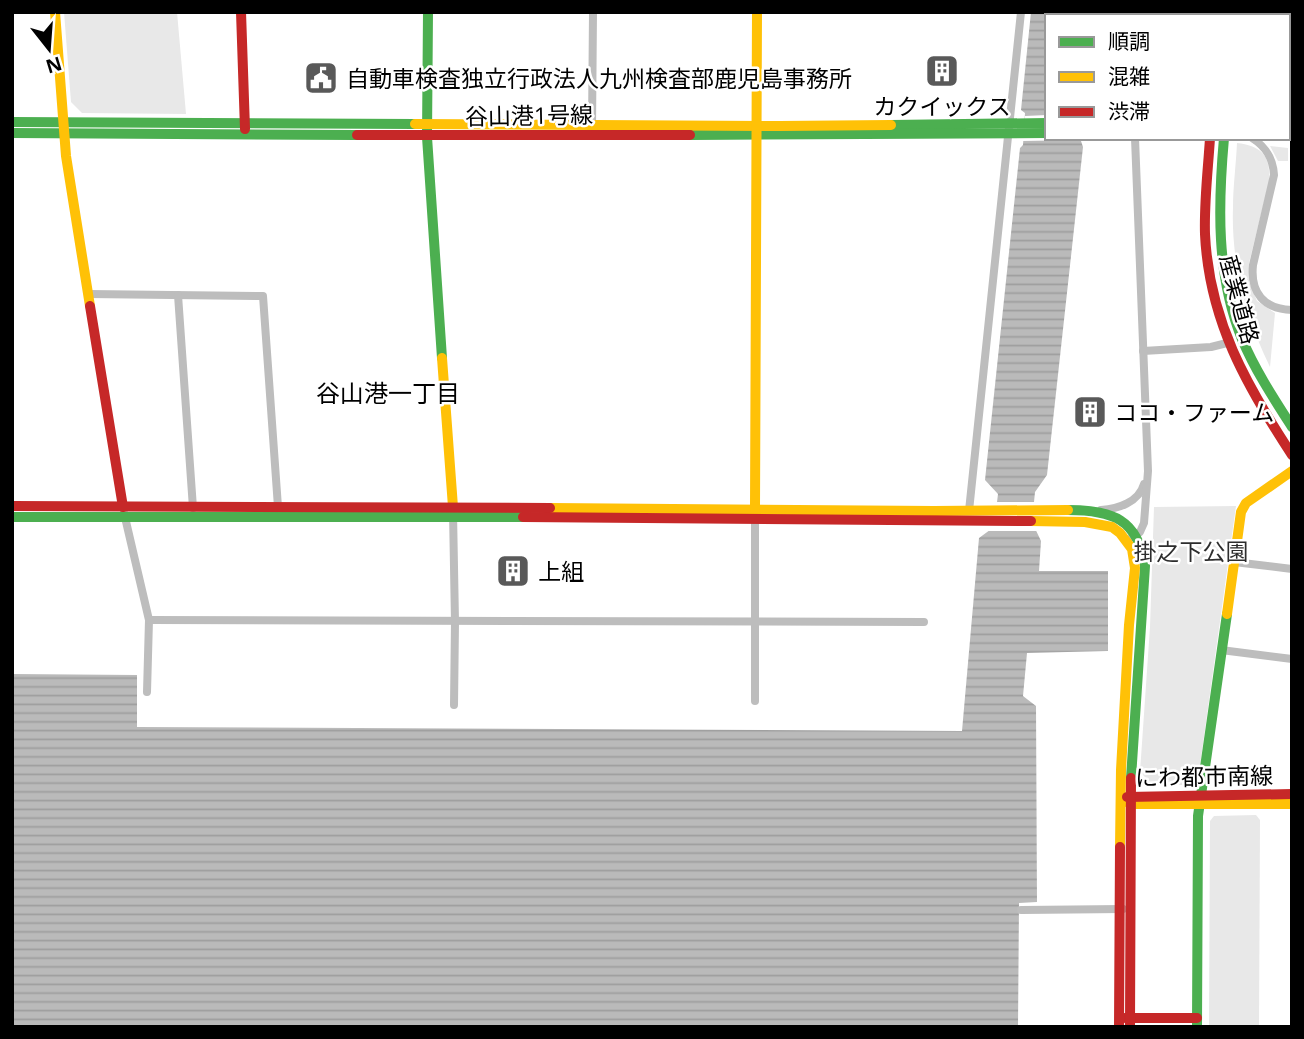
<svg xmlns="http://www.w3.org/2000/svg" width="1304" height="1039" viewBox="0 0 1304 1039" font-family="'Open Sans','Noto Sans JP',sans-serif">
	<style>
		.forest { fill: url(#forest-crowns) }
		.green { fill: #e8e8e8 }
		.water { fill: url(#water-rules) }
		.pier { fill: #fff }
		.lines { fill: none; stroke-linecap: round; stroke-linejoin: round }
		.street { stroke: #bdbdbd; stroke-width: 8 }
		.fast { stroke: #4caf50; stroke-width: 10 }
		.slow { stroke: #ffc107; stroke-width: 10 }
		.jam { stroke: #c62828; stroke-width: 10 }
		.labels { text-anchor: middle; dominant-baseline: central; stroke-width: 5; stroke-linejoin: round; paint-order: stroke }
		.poi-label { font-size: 23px; fill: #000; stroke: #fff; text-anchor: start }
		.street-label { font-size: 23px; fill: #000; stroke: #fff }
		.park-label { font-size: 23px; fill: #2d2d2d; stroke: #fff }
		.neighbourhood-label { font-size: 24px; fill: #000; stroke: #fff }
	</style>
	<defs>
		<pattern id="forest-crowns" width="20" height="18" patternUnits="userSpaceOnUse" patternTransform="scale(1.75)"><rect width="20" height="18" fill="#e8e8e8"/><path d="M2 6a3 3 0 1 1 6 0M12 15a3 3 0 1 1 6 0" fill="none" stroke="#c5c5c5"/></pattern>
		<pattern id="water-rules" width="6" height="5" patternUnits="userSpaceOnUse" patternTransform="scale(1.75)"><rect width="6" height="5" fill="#bababa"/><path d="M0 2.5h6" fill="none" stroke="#9e9e9e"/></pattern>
	</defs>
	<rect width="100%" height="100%" fill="#fff"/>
	<polygon class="forest" points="1292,55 1292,118 1288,118 1288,73"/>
	<g class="green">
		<polygon points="64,12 177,12 186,114 82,113 71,102"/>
		<polygon points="1256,12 1292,12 1292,55 1288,73 1288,16 1255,16"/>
		<path d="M1237,143C1262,146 1271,156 1269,182L1249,263V282L1257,301L1275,313L1270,367C1246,318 1231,263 1233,208C1233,187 1236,165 1237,143Z"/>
		<polygon points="1270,146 1288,148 1288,161 1278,161"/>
		<polygon points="1236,506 1198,780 1189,785 1153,785 1140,772 1150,627 1154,507"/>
		<polygon points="1256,815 1260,820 1259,1027 1209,1027 1210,821 1214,816"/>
	</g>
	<polygon class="water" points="1031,12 1098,12 1098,16 1047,16 1047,138 1080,138 1083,147 1047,475 1035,492 1032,522 1041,541 1039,571 1108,571 1108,651 1027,653 1023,696 1036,706 1037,902 1019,903 1018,1027 12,1027 12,674 137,675 137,727 962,731 979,538 994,527 998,494 985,480 1020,148 1023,145 1025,113 1021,110"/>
	<g class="pier">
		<polygon points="1047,115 1047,138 1082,138 1082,140 1022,141 1025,116"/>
		<polygon points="994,502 1038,502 1035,521 1040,531 983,531 991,525"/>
	</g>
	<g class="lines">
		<g class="street">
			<polyline points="1147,13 1166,16"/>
			<polyline points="592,128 593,12"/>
			<path d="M1252,138C1266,147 1273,158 1274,175L1253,265C1250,293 1264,309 1292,310"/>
			<polyline points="88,294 263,296 278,507"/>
			<polyline points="178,295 193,508"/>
			<polyline points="1143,351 1211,347 1227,343"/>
			<path d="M1101,510C1118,509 1139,502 1144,484"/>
			<polyline points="969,511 1021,12"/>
			<polyline points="453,512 455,622 454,705"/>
			<polyline points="124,513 149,620 147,692"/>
			<polyline points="1132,537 1140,532 1144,523 1148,471 1135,138"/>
			<polyline points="1234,562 1292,569"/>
			<polyline points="149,620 924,622"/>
			<polyline points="1221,650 1292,659"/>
			<polyline points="755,701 755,515"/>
			<polyline points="1021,910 1123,909"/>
		</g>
		<g class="fast">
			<polyline points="428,12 427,137 442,358"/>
			<polyline points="12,122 415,124"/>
			<polyline points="891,125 1047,123"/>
			<polyline points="12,133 357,135"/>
			<polyline points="690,135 1047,133"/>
			<path d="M1224,138C1218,205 1216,275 1242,339C1255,370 1274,399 1292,427"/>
			<path d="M1068,510C1112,510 1138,519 1145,566L1131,778"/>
			<polyline points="12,517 523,517"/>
			<polyline points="1197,1027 1198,816 1227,614"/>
		</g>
		<g class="slow">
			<polyline points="55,12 66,156 90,306"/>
			<polyline points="1240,12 1240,16"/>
			<polyline points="415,124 780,126 891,125"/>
			<polyline points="442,358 453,507"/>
			<polyline points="550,508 934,511 1068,510"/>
			<polyline points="755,509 757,12"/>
			<polyline points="1031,521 1085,522 1112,527 1120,533 1132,549 1135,568 1129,625 1121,770 1120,847"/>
			<polyline points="1227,614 1241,512 1246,503 1292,471"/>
			<polyline points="1127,802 1131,804 1292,804"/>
		</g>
		<g class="jam">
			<polyline points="241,12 245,129"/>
			<polyline points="1225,12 1225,16"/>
			<polyline points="357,135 690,135"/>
			<path d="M1210,138C1208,170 1204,202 1205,234C1209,320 1246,385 1292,455"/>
			<polyline points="90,306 123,507"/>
			<polyline points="12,506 550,508"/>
			<polyline points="523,517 1031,521"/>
			<polyline points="1127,797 1292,794"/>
			<polyline points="1125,1018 1197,1018"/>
			<polyline points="1119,1027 1120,847"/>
			<polyline points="1130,1027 1131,778"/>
		</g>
	</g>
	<defs>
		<symbol id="building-square" viewBox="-11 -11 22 22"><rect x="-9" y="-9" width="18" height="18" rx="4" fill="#595959" stroke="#fff"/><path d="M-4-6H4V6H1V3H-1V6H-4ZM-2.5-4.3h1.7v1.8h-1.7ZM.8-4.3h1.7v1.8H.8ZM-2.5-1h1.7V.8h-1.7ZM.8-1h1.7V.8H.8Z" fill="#fff"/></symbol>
		<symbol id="civic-square" viewBox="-11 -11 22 22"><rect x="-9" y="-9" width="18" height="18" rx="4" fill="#595959" stroke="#fff"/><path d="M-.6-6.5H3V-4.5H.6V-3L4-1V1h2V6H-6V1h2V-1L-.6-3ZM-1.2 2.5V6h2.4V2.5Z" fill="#fff"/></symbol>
	</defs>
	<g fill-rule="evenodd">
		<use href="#building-square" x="923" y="52" width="38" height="38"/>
		<use href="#civic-square" x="302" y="59" width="38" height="38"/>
		<use href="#building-square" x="1071" y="393" width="38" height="38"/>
		<use href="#building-square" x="494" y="552" width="38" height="38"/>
	</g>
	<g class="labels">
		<g class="poi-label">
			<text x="346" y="78">自動車検査独立行政法人九州検査部鹿児島事務所</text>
			<text x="942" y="106" text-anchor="middle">カクイックス</text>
			<text x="1114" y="412">ココ・ファーム</text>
			<text x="538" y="571">上組</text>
		</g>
		<g class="street-label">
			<text transform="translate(529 115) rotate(-1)">谷山港1号線</text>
			<text transform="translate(1240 299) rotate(75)">産業道路</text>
			<text transform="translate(1204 776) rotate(-1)">にわ都市南線</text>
		</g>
		<g class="park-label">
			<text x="1191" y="551">掛之下公園</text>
		</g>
		<g class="neighbourhood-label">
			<text x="388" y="392">谷山港一丁目</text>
		</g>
	</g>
	<rect width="1304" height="1039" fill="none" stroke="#000000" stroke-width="28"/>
	<rect x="1045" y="14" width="245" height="126" fill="#ffffff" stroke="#999999" stroke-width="2"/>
	<rect x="1059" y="37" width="35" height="10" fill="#4caf50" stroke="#999999" stroke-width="2"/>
	<text x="1108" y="49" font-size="21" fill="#000000">順調</text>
	<rect x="1059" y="72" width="35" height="10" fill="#ffc107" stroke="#999999" stroke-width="2"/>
	<text x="1108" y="84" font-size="21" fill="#000000">混雑</text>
	<rect x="1059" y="107" width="35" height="10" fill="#c62828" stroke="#999999" stroke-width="2"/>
	<text x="1108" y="119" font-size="21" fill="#000000">渋滞</text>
	<g transform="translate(49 49) rotate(163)" stroke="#ffffff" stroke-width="5" paint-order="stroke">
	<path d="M0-5L12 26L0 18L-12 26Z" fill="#000000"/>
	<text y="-10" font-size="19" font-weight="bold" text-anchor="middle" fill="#000000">N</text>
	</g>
</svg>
